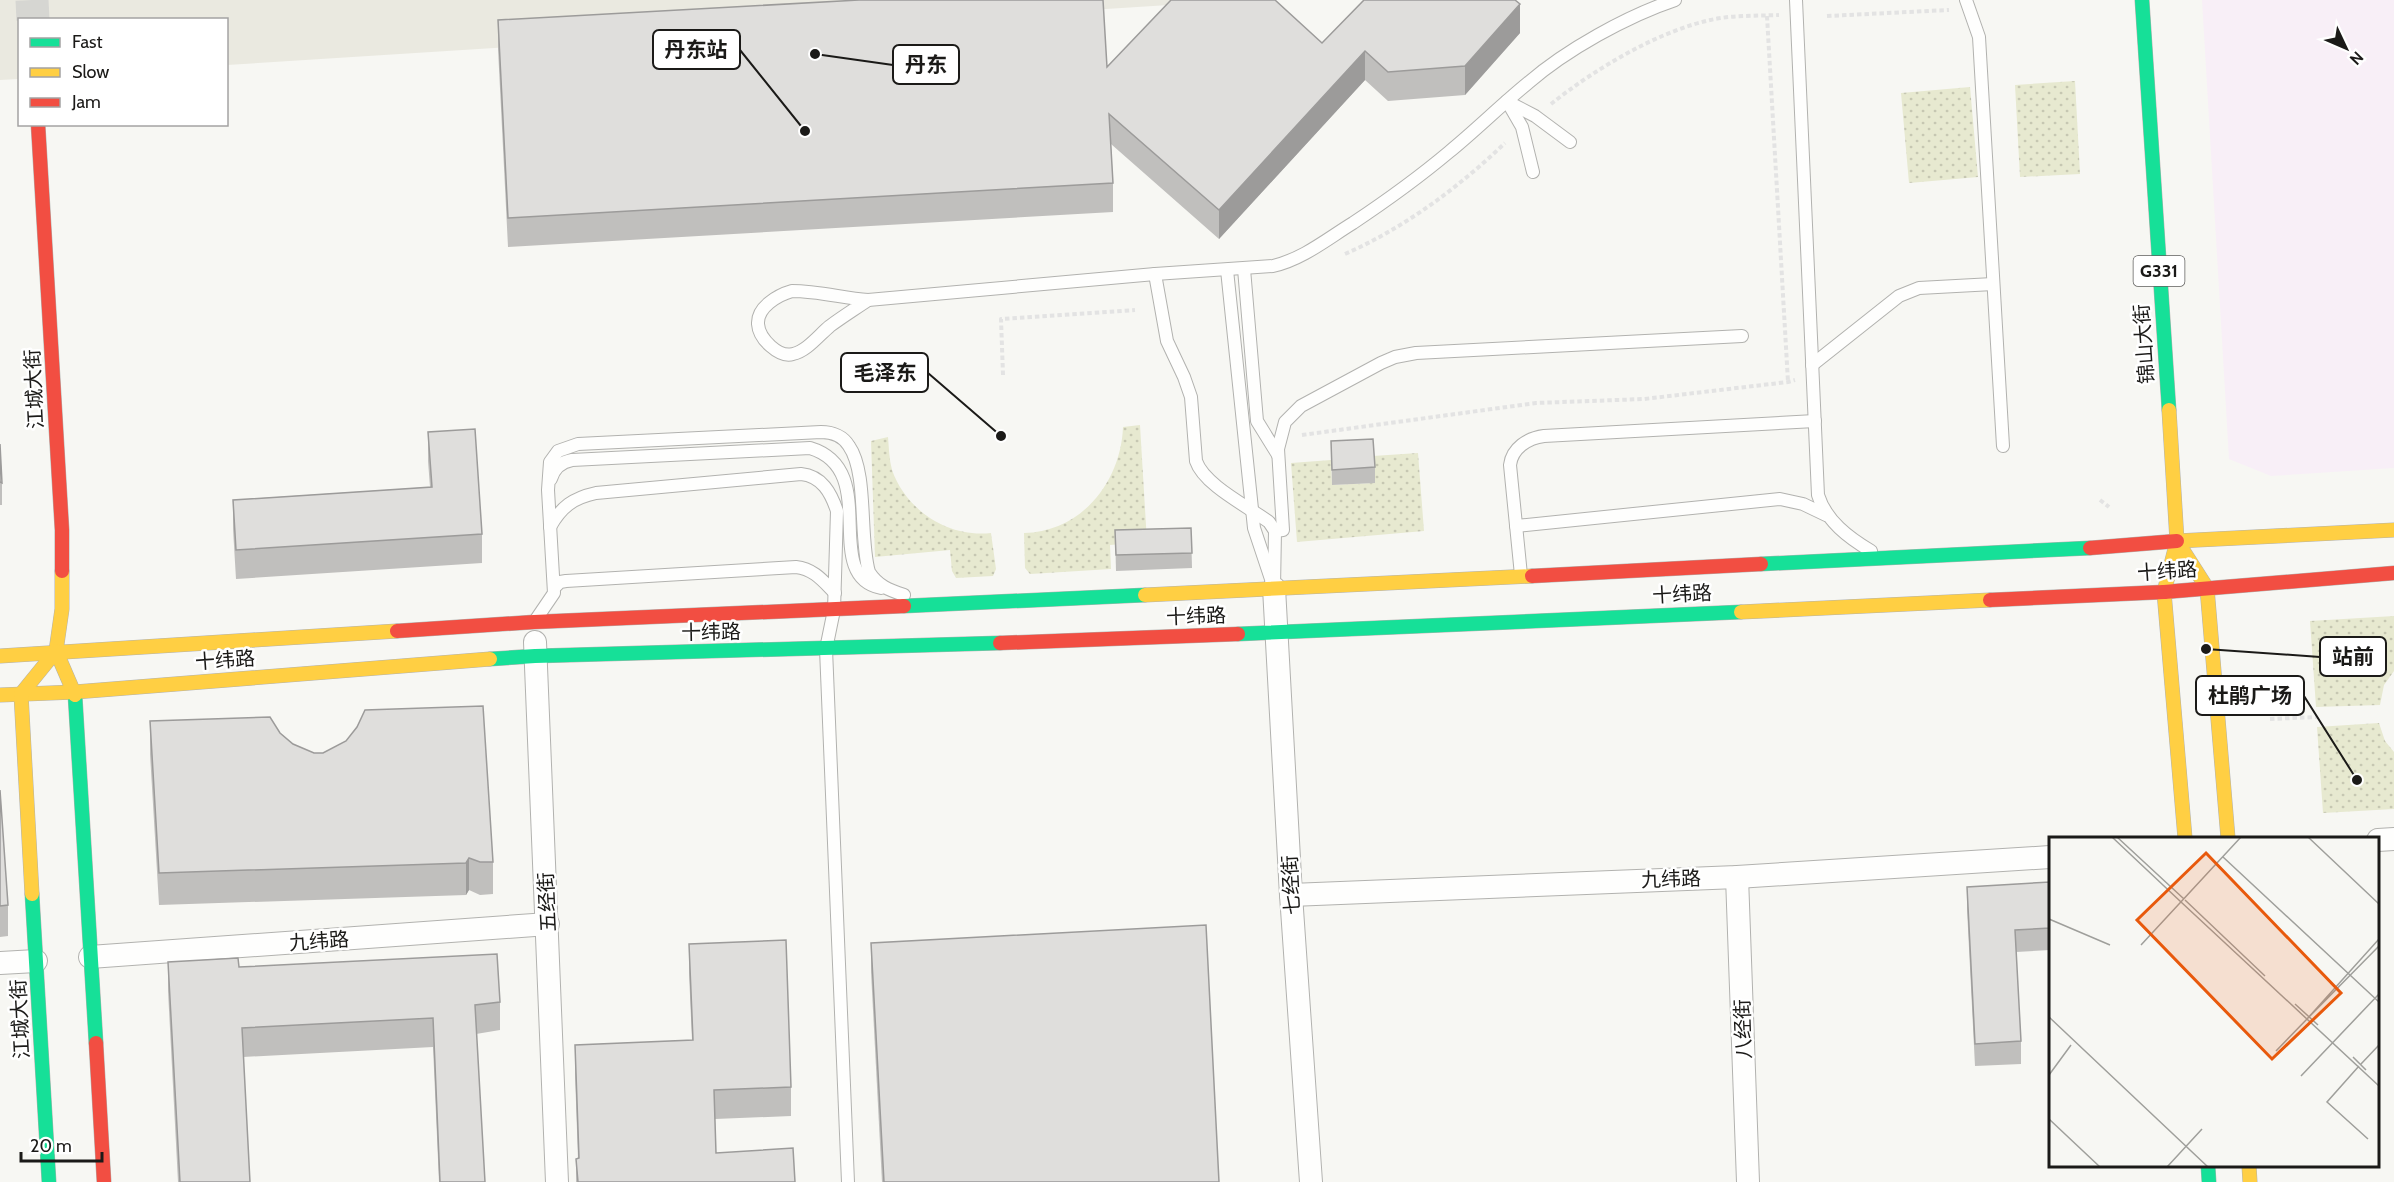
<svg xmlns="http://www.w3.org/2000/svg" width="2394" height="1182" viewBox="0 0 2394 1182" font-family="Cabin,'Noto Sans SC',sans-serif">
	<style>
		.commercial { fill: #f8eff7 }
		.built { fill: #eae9e0 }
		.grass { fill: url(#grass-dots) }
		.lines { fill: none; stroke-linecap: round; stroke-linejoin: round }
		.secondary-tunnel { stroke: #d6d6d2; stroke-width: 33; stroke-dasharray: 33 16; stroke-linecap: butt }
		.lane-casing { stroke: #b2b2af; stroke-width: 14 }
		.street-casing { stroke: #b2b2af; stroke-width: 24 }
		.fast-casing { stroke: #b2b2af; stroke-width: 15 }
		.slow-casing { stroke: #b2b2af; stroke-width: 15 }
		.jam-casing { stroke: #b2b2af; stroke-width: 15 }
		.path { stroke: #e3e3e3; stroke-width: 4; stroke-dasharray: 4.5 3; stroke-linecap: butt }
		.lane { stroke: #fefefd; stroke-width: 12 }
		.street { stroke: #fefefd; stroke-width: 22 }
		.fast { stroke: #16e098; stroke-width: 14 }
		.slow { stroke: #ffcf43; stroke-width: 14 }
		.jam { stroke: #f24e42; stroke-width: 14 }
		.wall { fill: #c0bfbd }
		.shaded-wall { fill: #9c9b9a }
		.building { fill: #dfdedc; stroke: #9c9b9a; stroke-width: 1.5 }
		.labels { text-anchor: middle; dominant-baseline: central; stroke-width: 5; stroke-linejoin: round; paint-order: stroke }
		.shield { fill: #fff; stroke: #5f5f5d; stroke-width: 1.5 }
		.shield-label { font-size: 18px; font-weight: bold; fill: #1b1a18 }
		.street-label { font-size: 20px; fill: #1b1a18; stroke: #fff }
		.inset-road { fill: none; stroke: #9f9f9b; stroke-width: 1.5 }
		.view { fill: #e8590c; fill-opacity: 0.15; stroke: #e8590c; stroke-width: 3 }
		.inset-edge { fill: none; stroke: #1b1a18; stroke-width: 3 }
		.leader { fill: none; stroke: #1b1a18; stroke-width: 2 }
		.callout-dot { fill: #1b1a18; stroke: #fff; stroke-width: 2 }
		.callout { fill: #fff; stroke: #1b1a18; stroke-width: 2 }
		.callout-label { font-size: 21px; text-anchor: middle; font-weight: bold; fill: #1b1a18 }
	</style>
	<defs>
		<pattern id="grass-dots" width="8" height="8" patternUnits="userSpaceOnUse" patternTransform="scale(1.5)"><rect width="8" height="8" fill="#e7e9d0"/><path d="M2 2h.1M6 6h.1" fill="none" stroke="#c6c7b2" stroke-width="1.8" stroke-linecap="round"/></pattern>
	</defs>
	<rect width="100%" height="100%" fill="#f7f7f3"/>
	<polygon class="commercial" points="2202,0 2394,0 2394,468 2271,476 2229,459"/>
	<polygon class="built" points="0,0 1247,0 227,65 226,20 20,20 19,79 0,80"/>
	<g class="grass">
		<polygon points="2075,81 2080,174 2020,177 2015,85"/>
		<polygon points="1970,87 1978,177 1909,183 1901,93"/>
		<path d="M1140,425L1147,542L1110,545L1111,569L1030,574L1025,568L1024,533C1081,532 1121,482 1123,427Z"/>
		<path d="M888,437C889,448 889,459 892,470C906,510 948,538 991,533L996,569L993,576L956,578L952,571L950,550L875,557L871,441Z"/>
		<polygon points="1418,453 1424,531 1297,542 1291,463 1331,460 1332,485 1374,483 1373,456"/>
		<polygon points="2394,616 2394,671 2384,685 2380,705 2316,707 2310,621"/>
		<polygon points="2379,723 2385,741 2394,752 2394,809 2323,813 2317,727"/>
	</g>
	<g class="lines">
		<polyline class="secondary-tunnel" points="32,0 33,20"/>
		<defs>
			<g id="lane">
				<path d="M1796,0L1818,495C1826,521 1849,538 1871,551"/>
				<polyline points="1966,0 1979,37 2003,446"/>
				<polyline points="1507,101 1522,127 1533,172"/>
				<polyline points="1508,102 1535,116 1570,142"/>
				<polyline points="1244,269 1257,421 1278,455"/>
				<polyline points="1227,270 1254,528 1271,579"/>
				<path d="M1155,274L1167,341L1184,377L1191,397L1196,461C1204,485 1249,507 1269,522L1275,531L1274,587"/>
				<path d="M792,291C818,291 843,298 868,300C855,309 842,317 830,326C819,335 807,351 793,354C779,358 759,339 758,324C757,307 778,295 792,291Z"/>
				<path d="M868,300L1155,274L1273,266C1303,259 1327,239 1353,223C1386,201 1418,178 1449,152C1476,130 1501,105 1528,83C1566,50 1627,16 1675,0"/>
				<polyline points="1812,365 1899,296 1919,288 1993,284"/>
				<path d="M551,479C554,468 561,462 572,460L810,448C883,470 819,575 881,588"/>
				<polyline points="1516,526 1780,499 1803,504 1826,515"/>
				<path d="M550,527C561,507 573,498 596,493L801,474C822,476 831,493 837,511L834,610L826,649L848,1182"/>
				<polyline points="1275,531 1283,530 1278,449 1285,422 1301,406 1381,363 1395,357 1416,353 1742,336"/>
				<path d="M1521,575L1510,465C1512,448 1528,438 1544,436L1815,421"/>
				<path d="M554,588L560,582L566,581L796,567C814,569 823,581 835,593"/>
				<path d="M537,618L554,593L548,490L550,462L558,451L578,444L821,432C832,432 843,436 849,446C868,473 859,538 869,572C878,586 889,590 904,595"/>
			</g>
			<g id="street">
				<polyline points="1274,588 1291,895 1311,1182"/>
				<polyline points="535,642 557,1182"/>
				<polyline points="2378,840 2394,839"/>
				<polyline points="1737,877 1748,1182"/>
				<polyline points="1291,895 1737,877 2050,857"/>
				<polyline points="90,957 548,924"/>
				<polyline points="0,963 36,961"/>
			</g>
			<g id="fast">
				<polyline points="2142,0 2169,410"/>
				<polyline points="1761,564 2090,548"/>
				<polyline points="904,606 1145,595"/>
				<polyline points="1238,634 1741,612"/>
				<polyline points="490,659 535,656 1000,643"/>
				<polyline points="75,695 96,1043"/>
				<polyline points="32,894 49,1182"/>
				<polyline points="2208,1166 2209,1182"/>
			</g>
			<g id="slow">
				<polyline points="2169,410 2177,541 2164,592 2185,838"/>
				<polyline points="2177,541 2394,530"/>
				<polyline points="2177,541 2207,588 2228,838"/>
				<polyline points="1145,595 1532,576"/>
				<polyline points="1741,612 1990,600"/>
				<polyline points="56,651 62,609 62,571"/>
				<polyline points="0,656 397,631"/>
				<polyline points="0,695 75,692 490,659"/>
				<polyline points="32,894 21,694 56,651 75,695"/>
				<polyline points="2249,1166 2250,1182"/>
			</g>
			<g id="jam">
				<polyline points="38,124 62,530 62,571"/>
				<polyline points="2090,548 2177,541"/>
				<polyline points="1532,576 1761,564"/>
				<polyline points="2164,592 2394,573"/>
				<polyline points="1990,600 2164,592"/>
				<polyline points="397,631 534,622 904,606"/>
				<polyline points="1000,643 1238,634"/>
				<polyline points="96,1043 104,1182"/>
			</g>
		</defs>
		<use href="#lane" class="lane-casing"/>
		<use href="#street" class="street-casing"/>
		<use href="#fast" class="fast-casing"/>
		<use href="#slow" class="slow-casing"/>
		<use href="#jam" class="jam-casing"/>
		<g class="path">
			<polyline points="1767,16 1788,382"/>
			<polyline points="1827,16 1949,10"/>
			<path d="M1551,104C1595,69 1659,30 1715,19C1736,15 1758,16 1779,15"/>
			<path d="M1345,254C1404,228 1458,188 1505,143"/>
			<polyline points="1003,375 1001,319 1135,310"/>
			<polyline points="1302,435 1536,403 1644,399 1788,382 1795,380"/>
			<polyline points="2100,500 2109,507"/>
			<polyline points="2270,719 2317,717"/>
		</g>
		<use href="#lane" class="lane"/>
		<use href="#street" class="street"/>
		<use href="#fast" class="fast"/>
		<use href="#slow" class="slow"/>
		<use href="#jam" class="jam"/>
	</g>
	<g class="wall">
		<polygon points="498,20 1107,67 1322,43 1520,33 1465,95 1388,101 1365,80 1219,239 1111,144 1113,183 1113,212 508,247 498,49"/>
		<polygon points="428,432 482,534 482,563 236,579 233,529 233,500 430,487 428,461"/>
		<polygon points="1331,441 1375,467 1375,483 1332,485"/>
		<polygon points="0,444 2,483 2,505 0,505"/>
		<polygon points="1191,528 1192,568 1116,571 1115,530"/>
		<polygon points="150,721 280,733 293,744 493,862 493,894 480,895 469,890 466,895 159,905 150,754"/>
		<polygon points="0,790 8,905 8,936 0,937"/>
		<polygon points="2050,882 2050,950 2016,952 2021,1041 2021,1064 1975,1066 1967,909 1967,887"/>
		<polygon points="871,943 1219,1182 882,1182 871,972"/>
		<polygon points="689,944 791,1087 791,1116 715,1119 716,1153 795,1182 576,1182 576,1159 578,1159 575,1074 575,1045 692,1040 689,973"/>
		<polygon points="168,962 239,967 500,1002 500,1030 476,1034 485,1182 439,1182 433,1047 243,1057 250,1182 178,1182 168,991"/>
	</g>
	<g class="shaded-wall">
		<polygon points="1520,4 1520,33 1465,95 1465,66"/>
		<polygon points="1365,51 1365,80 1219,239 1219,210"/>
		<polygon points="469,858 469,890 466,895 466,863"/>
	</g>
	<g class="building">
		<polygon points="859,0 1103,0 1107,67 1171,0 1275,0 1322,43 1364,0 1515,0 1520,4 1465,66 1388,72 1365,51 1219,210 1109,114 1113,183 508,218 498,20"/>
		<polygon points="475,429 482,534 236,550 233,500 432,487 428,432"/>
		<polygon points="1373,439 1375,467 1332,470 1331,441"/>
		<polygon points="0,444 2,483 0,482"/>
		<polygon points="1191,528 1192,553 1116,555 1115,530"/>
		<polygon points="483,706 493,862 480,862 469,858 466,863 159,873 150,721 270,717 280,733 293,744 314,753 323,753 346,741 357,727 365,710"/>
		<polygon points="0,790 8,905 0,906"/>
		<polygon points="2050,882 2050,928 2015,930 2021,1041 1975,1044 1967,887"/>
		<polygon points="1206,925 1219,1182 884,1182 871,943"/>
		<polygon points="786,940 791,1087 714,1090 716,1153 793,1148 795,1182 578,1182 576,1159 579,1158 575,1045 693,1040 689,944"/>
		<polygon points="497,954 500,1002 475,1005 485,1182 440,1182 433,1018 242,1028 250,1182 180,1182 168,962 238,958 239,967"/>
	</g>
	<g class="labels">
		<rect class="shield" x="2133.5" y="256" width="51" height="30" rx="4.5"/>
		<g class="shield-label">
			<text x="2159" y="271">G331</text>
		</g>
		<g class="street-label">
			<text transform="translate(2144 344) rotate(-94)">锦山大街</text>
			<text transform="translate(34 389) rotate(-93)">江城大街</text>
			<text transform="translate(2167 571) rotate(-4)">十纬路</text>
			<text transform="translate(1682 594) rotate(-3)">十纬路</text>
			<text transform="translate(1196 616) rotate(-2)">十纬路</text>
			<text transform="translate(711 632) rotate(-1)">十纬路</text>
			<text transform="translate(225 660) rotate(-4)">十纬路</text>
			<text transform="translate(1671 879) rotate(-2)">九纬路</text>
			<text transform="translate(1291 885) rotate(-93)">七经街</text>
			<text transform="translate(547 902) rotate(-93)">五经街</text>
			<text transform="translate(319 941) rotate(-4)">九纬路</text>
			<text transform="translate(20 1019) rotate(-93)">江城大街</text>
			<text transform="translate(1743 1029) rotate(-92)">八经街</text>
		</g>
	</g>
	<g transform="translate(2049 837)">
		<rect width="330" height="330" fill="#f7f7f3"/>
		<path class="inset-road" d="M63,0L132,65M68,0L135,62M259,0L330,67M174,20L330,165M136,63L216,139M132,65L330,249M0,82L61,108M330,102L258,182L330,109M92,108L192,0M246,167L269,188M0,180L159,330M227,214L258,182M304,220L317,233M312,227L330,208M310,229L278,265L319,302M0,238L22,208M252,239L330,157M0,282L51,330M118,330L153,292"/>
		<path class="view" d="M157,16L292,156L223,222L88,83Z"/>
		<rect width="330" height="330" class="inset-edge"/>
	</g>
	<path class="leader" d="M805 131L740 50M815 54L893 65M1001 436L928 373M2206 649L2320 657M2357 780L2304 696"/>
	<g class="callout-dot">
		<circle cx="805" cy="131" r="6"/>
		<circle cx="815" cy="54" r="6"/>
		<circle cx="1001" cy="436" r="6"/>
		<circle cx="2206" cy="649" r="6"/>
		<circle cx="2357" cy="780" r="6"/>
	</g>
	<g class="callout">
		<rect x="653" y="30" width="87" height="39" rx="6"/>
		<rect x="893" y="45" width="66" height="39" rx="6"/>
		<rect x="841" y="353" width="87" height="39" rx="6"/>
		<rect x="2320" y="637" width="66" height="39" rx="6"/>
		<rect x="2196" y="676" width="108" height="39" rx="6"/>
	</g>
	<g class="callout-label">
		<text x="696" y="57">丹东站</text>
		<text x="926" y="72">丹东</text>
		<text x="885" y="380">毛泽东</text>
		<text x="2353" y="664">站前</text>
		<text x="2250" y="703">杜鹃广场</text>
	</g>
	<rect x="18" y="18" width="210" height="108" fill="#ffffff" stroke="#a4a3a3" stroke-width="1.5"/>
	<rect x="30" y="38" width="30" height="9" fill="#16e098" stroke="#a4a3a3" stroke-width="1.5"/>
	<text x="72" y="48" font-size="18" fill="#1b1a18">Fast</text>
	<rect x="30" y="68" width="30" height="9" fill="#ffcf43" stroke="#a4a3a3" stroke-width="1.5"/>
	<text x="72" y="78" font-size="18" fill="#1b1a18">Slow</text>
	<rect x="30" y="98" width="30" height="9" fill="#f24e42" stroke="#a4a3a3" stroke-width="1.5"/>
	<text x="72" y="108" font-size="18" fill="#1b1a18">Jam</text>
	<g transform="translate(2346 48) rotate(134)" stroke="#ffffff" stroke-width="4.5" paint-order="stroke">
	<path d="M0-4.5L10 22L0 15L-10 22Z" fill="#1b1a18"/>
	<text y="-9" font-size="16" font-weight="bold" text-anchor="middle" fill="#1b1a18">N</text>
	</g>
	<path d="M21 1152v9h81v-9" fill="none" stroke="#1b1a18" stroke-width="3"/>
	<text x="30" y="1152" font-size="18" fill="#1b1a18" stroke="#ffffff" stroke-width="4.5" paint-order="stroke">20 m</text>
</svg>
